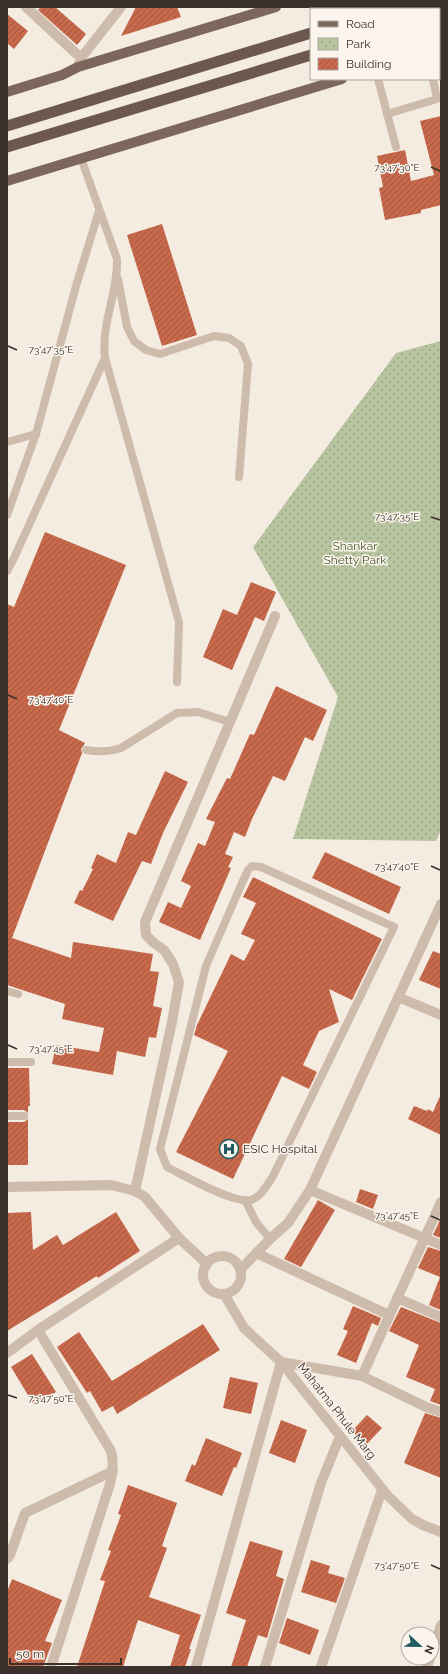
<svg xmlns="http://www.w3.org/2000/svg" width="448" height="1674" viewBox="0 0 448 1674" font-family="Raleway,sans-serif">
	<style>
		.park { fill: url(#park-dots) }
		.building { fill: url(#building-hatch) }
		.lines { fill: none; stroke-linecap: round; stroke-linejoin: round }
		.service { stroke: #cdbbac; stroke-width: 8 }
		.minor { stroke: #cdbbac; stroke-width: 10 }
		.tertiary { stroke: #cdbbac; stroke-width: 10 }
		.primary { stroke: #7d675c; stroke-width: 10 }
		.trunk { stroke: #6c584f; stroke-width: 11 }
		.ticks { fill: none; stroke: #3b302b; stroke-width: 1.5 }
		.labels { text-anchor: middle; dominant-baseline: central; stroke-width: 3; stroke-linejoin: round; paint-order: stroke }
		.park-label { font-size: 12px; fill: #4a5a2e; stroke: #fbf5ee }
		.poi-label { font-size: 12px; fill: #3b302b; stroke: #fbf5ee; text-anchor: start }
		.street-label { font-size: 12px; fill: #3b302b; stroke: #fbf5ee }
		.ticks-label { font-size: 10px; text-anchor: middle; fill: #3b302b; stroke: #fbf5ee; stroke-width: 3; stroke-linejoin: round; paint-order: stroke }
	</style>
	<defs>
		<pattern id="park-dots" width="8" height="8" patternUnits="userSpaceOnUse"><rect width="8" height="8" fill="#b8c4a0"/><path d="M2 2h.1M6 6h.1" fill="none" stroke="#97a083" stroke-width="1.8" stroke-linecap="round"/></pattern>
		<pattern id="building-hatch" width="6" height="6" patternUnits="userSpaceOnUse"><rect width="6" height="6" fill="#c8694b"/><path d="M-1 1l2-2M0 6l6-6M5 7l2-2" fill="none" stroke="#a4573f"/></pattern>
	</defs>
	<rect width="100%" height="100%" fill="#f4ebe1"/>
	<polygon class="park" points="441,341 441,638 440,639 441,642 441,830 436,841 293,839 338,697 253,547 396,353"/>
	<g class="building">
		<polygon points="41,7 55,7 86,34 77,45 38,10"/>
		<polygon points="136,7 177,7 181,17 121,36"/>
		<polygon points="7,14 28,31 14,49 7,43"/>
		<polygon points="441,116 441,205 421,210 421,213 385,220 379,188 383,187 377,156 405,150 411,181 434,175 420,121"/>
		<polygon points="162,224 197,335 162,346 127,235"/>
		<polygon points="45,532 126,565 59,730 85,743 81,749 82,753 12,938 71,958 73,942 153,954 150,971 159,972 153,1006 162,1008 156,1038 149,1037 145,1057 117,1051 113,1075 52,1064 56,1045 99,1052 104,1028 62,1019 65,1004 7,985 7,604 14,607"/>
		<polygon points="251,582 276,592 264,621 255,617 232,670 203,657 223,609 237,615"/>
		<polygon points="276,686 327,710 313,741 305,737 285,781 273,776 252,819 245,837 234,832 225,854 233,857 228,867 231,868 200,940 159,922 168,902 181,908 191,886 181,881 198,843 205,846 215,822 206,819 227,778 230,779 250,734 254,735"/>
		<polygon points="165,771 188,782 163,833 151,864 142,861 113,921 74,903 80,890 82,891 93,869 91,868 97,854 116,863 128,832 136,835"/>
		<polygon points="325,852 401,887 389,914 312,878"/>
		<polygon points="253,877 382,939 352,1000 329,989 339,1022 319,1031 303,1065 317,1072 309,1089 282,1076 233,1179 176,1152 228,1051 194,1035 197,1025 231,954 244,961 255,940 241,934 256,903 243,897"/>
		<polygon points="433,951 441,954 441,989 419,980"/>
		<polygon points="7,1068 29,1068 30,1106 28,1106 28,1113 24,1110 7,1110"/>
		<polygon points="441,1094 441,1135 408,1119 414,1106 427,1111 428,1109 433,1112"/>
		<polygon points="28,1119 28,1165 7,1165 7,1122 24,1122"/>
		<polygon points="360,1189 378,1195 373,1209 356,1202"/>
		<polygon points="318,1200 335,1210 301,1267 284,1259"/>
		<polygon points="31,1212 33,1250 57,1235 63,1245 116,1212 140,1251 98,1278 97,1276 7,1331 7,1213"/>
		<polygon points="441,1218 441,1238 433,1235"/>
		<polygon points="428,1247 441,1251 441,1310 429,1305 440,1277 418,1268"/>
		<polygon points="353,1306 381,1318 378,1326 372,1323 356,1363 337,1355 348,1331 343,1329"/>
		<polygon points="401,1307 441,1323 441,1405 430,1401 435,1389 406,1377 419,1345 389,1331"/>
		<polygon points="203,1324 220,1350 117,1414 113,1406 102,1412 90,1391 87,1393 57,1347 79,1332 112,1381"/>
		<polygon points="32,1354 56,1392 34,1405 11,1367"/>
		<polygon points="230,1377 258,1383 251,1414 223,1408"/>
		<polygon points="425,1413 441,1418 441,1478 404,1463"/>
		<polygon points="367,1415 382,1428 366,1445 352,1431"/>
		<polygon points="281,1420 307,1430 295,1463 269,1453"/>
		<polygon points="206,1438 242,1453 236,1468 234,1467 222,1496 185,1481 192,1464 195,1466"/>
		<polygon points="128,1485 177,1503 162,1546 167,1548 149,1597 201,1615 189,1649 191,1649 185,1667 170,1667 180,1635 138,1620 123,1667 77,1667 105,1581 100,1580 111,1551 108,1550 121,1515 118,1514"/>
		<polygon points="250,1541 283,1551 276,1576 284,1579 267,1638 258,1635 247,1667 231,1667 246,1620 226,1613"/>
		<polygon points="311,1560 330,1566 328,1573 345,1578 336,1603 301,1592"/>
		<polygon points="12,1579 62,1600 45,1641 52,1643 43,1667 7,1667 7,1592"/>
		<polygon points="287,1618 319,1630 310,1655 279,1643"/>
	</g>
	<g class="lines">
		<g class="service">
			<polyline points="378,79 396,147"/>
			<polyline points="387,114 437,99 433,79"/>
			<path d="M81,158L117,259C118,295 101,321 105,358L179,622L177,682"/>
			<polyline points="118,279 127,327 134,341 146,350 160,354 214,336 229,338 241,346 248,364 239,477"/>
			<polyline points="7,442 36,434"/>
			<polyline points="7,515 36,434 76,286 99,211"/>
			<polyline points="7,571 14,558 105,358"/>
			<path d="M86,750C98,752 109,752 121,748L177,713L198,712L230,722"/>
			<path d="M252,866L261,867L394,927L272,1178C266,1186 262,1196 251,1200C235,1205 183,1175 167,1167L160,1149L206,966L242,883L248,870Z"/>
			<polyline points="7,991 18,994"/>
			<polyline points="7,1062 31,1062"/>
			<polyline points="7,1116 24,1116"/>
			<polyline points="245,1200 256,1222 270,1239"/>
		</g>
		<g class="minor">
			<polyline points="26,7 81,58"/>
			<polyline points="79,63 81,58 121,7"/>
			<polyline points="398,997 441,1015"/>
			<polyline points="310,1190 441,1245"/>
			<polyline points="135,1191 172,1022 179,982 173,964 164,950 154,943 146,935 145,922 275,616"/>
			<polyline points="256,1253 389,1315"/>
			<polyline points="224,1294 244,1328 281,1362 388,1496 412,1519 423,1525 441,1532"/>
			<polyline points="397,1298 441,1317"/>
			<path d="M38,1330L111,1451C114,1463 113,1472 110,1484L51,1667"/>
			<polyline points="7,1353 38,1330 179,1238"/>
			<polyline points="362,1376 441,1202"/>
			<polyline points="7,1559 10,1555 25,1513 113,1471"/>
			<polyline points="432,1652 441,1625"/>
			<polyline points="196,1667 281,1362 362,1376 426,1407 441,1412"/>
			<polyline points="265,1667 321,1483 340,1436"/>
			<polyline points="321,1667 382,1490"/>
			<polyline points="427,1667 430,1658"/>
		</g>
		<g class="tertiary">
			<polyline points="7,1187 111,1185 135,1191 145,1197 179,1238 207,1264"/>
			<circle cx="222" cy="1275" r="19"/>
			<polyline points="241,1269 270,1239 288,1223 310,1190 441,904"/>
		</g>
		<g class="primary">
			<polyline points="439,50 441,49"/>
			<polyline points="7,92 62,75 78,67 276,7"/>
			<polyline points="7,181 342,79"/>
		</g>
		<g class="trunk">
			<polyline points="388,9 395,7"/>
			<polyline points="439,16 441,16"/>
			<polyline points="7,126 311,33"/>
			<polyline points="7,147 311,55"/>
		</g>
	</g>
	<path class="ticks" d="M431,167L440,171M8,346L17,350M431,517L440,520M8,695L17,699M431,866L440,870M8,1045L17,1049M431,1216L440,1220M8,1395L17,1398M431,1565L440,1569"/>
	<defs>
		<symbol id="hospital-ring" viewBox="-11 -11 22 22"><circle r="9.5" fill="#fbf5ee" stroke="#1f5a5e" stroke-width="1.5"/><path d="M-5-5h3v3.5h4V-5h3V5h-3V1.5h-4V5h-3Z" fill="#1f5a5e"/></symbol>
	</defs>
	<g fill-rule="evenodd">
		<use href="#hospital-ring" x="218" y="1138" width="22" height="22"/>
	</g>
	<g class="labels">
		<g class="park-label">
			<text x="355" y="546">Shankar<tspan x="355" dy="14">Shetty Park</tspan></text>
		</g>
		<g class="poi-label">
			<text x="243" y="1149">ESIC Hospital</text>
		</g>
		<g class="street-label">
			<text transform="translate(337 1411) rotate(52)">Mahatma Phule Marg</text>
		</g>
	</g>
	<g class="ticks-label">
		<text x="397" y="171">73°47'30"E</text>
		<text x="51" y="353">73°47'35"E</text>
		<text x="397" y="520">73°47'35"E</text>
		<text x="51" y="703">73°47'40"E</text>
		<text x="397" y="870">73°47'40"E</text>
		<text x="51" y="1052">73°47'45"E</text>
		<text x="397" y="1219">73°47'45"E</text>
		<text x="51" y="1402">73°47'50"E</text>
		<text x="397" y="1569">73°47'50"E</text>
	</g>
	<rect width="448" height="1674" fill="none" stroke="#3b302b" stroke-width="16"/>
	<rect x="310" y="8" width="130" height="72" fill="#fbf5ee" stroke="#aea6a0"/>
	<rect x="318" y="21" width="20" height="6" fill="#7d675c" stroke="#aea6a0"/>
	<text x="346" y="28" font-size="12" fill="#3b302b">Road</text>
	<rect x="318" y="38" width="20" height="12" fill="url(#park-dots)" stroke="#aea6a0"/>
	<text x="346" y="48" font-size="12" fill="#3b302b">Park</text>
	<rect x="318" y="58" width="20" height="12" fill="url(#building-hatch)" stroke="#aea6a0"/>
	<text x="346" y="68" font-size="12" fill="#3b302b">Building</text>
	<g transform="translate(420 1646) rotate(112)"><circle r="19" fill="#fbf5ee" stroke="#aea6a0"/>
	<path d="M0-3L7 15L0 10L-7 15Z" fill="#1f5a5e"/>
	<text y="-6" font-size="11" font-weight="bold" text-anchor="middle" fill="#3b302b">N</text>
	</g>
	<path d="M10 1658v6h111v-6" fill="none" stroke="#3b302b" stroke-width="2"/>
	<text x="16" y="1658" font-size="12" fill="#3b302b" stroke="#fbf5ee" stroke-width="3" paint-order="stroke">50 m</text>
</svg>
